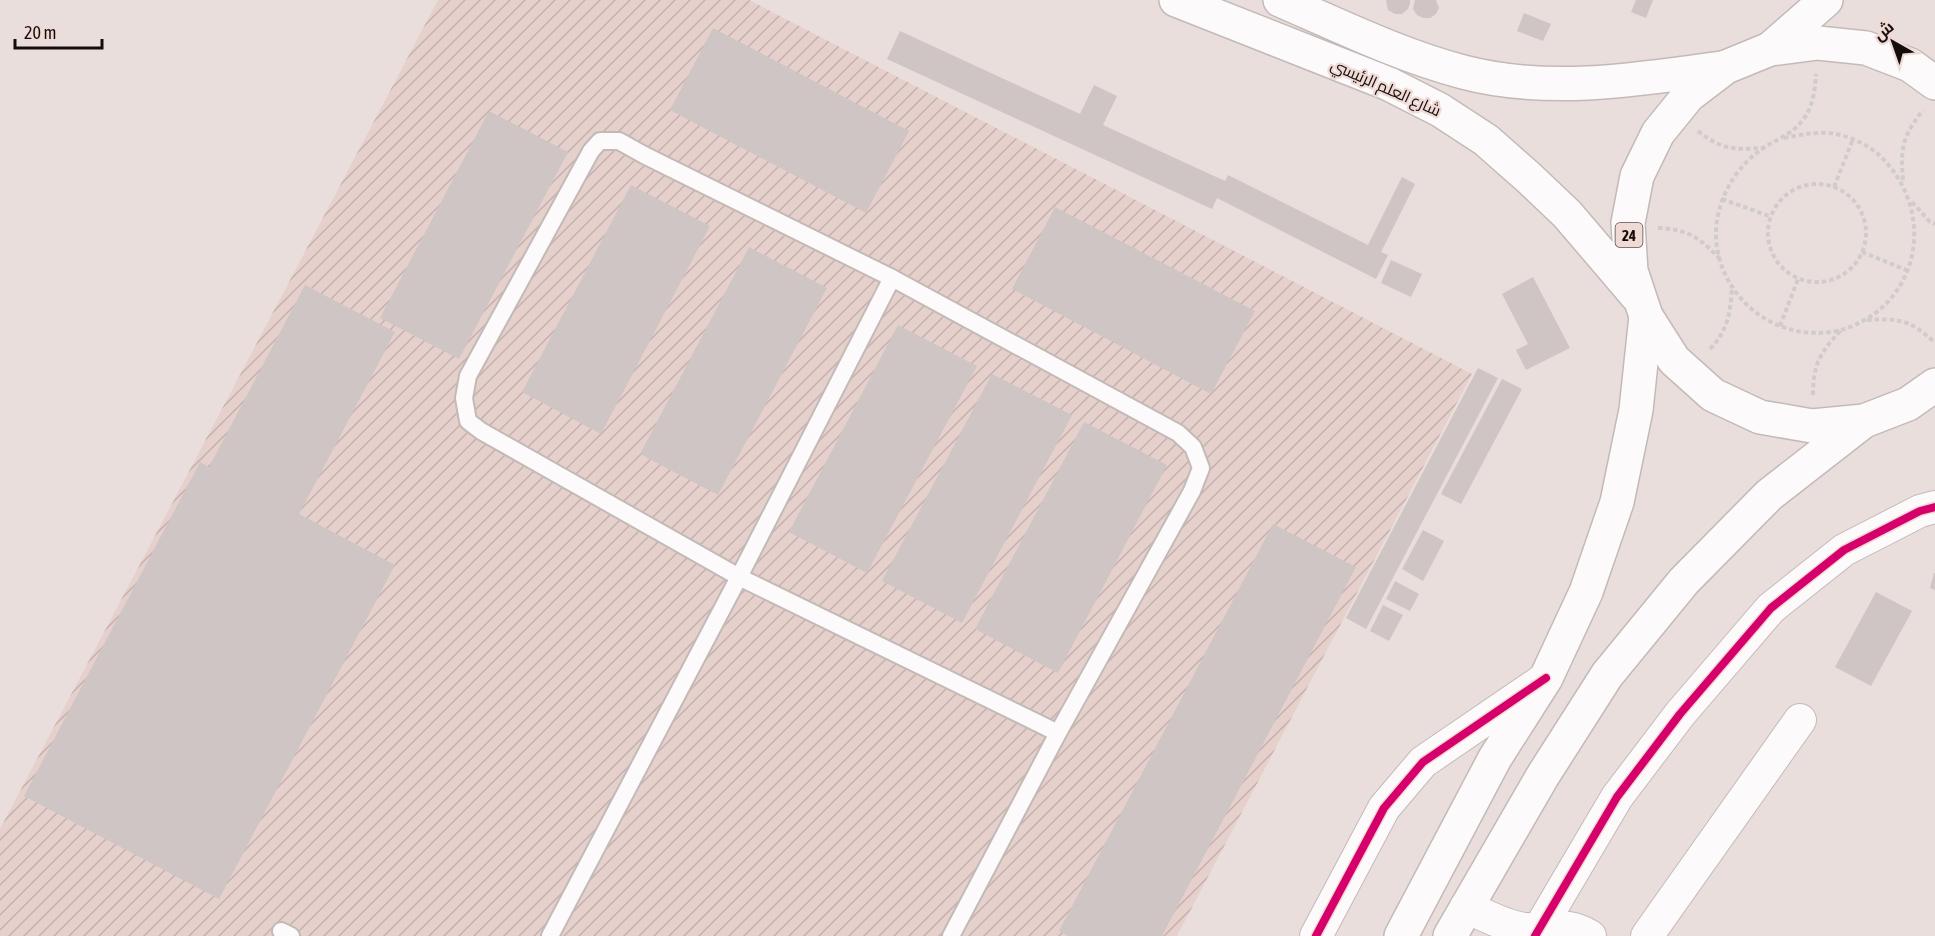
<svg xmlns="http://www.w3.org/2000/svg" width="1935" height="936" viewBox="0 0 1935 936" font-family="'Asap Condensed',Cairo,sans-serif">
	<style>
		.industrial { fill: url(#industrial-furrows) }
		.building { fill: #cec5c4 }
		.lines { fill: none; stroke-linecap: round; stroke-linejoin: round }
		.lane-casing { stroke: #c3bab8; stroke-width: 20 }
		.street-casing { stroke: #c3bab8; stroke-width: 34 }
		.primary-casing { stroke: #c3bab8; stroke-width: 36 }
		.path { stroke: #d0cccc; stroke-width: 4; stroke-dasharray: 4.5 3; stroke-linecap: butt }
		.lane { stroke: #fcfafa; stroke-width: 16 }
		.street { stroke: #fcfafa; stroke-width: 32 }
		.primary { stroke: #fcfafa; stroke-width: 33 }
		.cycleway-casing { stroke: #f0dad6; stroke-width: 11 }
		.cycleway { stroke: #d6006c; stroke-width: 8 }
		.labels { text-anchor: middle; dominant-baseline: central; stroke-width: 4.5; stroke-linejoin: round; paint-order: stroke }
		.shield { fill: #f0dad6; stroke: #564a48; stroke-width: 1.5 }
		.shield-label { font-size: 15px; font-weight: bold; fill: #140d0b }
		.street-label { font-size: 16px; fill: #140d0b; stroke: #f0dad6 }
	</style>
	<defs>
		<pattern id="industrial-furrows" width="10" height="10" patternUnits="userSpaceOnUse" patternTransform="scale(1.5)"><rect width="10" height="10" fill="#e6d0cc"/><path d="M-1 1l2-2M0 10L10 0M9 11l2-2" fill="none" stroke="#c4b1ae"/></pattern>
	</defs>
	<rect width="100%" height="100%" fill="#eadedc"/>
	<polygon class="industrial" points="438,0 749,0 1472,374 1177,936 0,936 0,829"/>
	<g class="building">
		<polygon points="1386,0 1410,0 1410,3 1408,9 1402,14 1395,14 1388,10"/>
		<polygon points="1415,0 1436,0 1439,8 1436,14 1430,18 1423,18 1417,15 1413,9"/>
		<polygon points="1636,0 1653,0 1646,18 1631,12"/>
		<polygon points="1524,13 1551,24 1543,41 1517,31"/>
		<polygon points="713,28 909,131 866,213 670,110"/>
		<polygon points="900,31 1080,114 1094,85 1117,96 1103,125 1225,181 1228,175 1368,245 1402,177 1415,184 1381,252 1388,255 1376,279 1217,198 1212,209 887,59"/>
		<polygon points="489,111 568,152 459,359 380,318"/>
		<polygon points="631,185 710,226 601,434 522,392"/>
		<polygon points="1055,207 1255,311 1211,394 1012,289"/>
		<polygon points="749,247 827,288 718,495 640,454"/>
		<polygon points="1391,260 1422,274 1411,297 1381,283"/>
		<polygon points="1533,277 1570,348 1526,370 1516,350 1528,344 1502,294"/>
		<polygon points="305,285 395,332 299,514 395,565 219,899 24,796 200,462 209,467"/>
		<polygon points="898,325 977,366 867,573 789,532"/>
		<polygon points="1478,368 1498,378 1366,629 1346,618"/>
		<polygon points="992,374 1072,415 962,623 882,581"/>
		<polygon points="1502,379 1522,389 1461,504 1441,494"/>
		<polygon points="1084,422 1167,465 1058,673 975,629"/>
		<polygon points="1273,524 1356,567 1162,936 1068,936 1059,931"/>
		<polygon points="1423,530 1444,541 1423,581 1402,569"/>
		<polygon points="1934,573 1935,573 1935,590 1930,588"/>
		<polygon points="1395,581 1419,594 1410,611 1386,599"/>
		<polygon points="1876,592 1912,611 1871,686 1835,667"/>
		<polygon points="1383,605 1403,615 1389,641 1370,631"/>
	</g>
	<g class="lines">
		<defs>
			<g id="lane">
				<polyline points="281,931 291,936"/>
				<polyline points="550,936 739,577 892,278"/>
				<polyline points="951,936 1058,733 739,577 481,431 468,421 464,398 468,376 591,151 600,141 619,141 644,155 892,278 1178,433 1193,447 1201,468 1192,491 1058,733"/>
			</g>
			<g id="street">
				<path d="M1466,907C1485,915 1506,927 1525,929C1552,932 1563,920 1590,936"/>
				<polyline points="1316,936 1384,808 1423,762 1546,678"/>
				<polyline points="1535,936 1617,797 1680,714 1771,608 1844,550 1920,511 1935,507"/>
				<polyline points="1647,936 1800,720"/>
			</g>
			<g id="primary">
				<polyline points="1176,0 1389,84 1440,110 1486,140 1528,177 1567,214 1637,296"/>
				<path d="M1280,0C1340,26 1399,55 1463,72C1546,94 1637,80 1721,68"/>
				<polyline points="1770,49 1826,0"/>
				<polyline points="1935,83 1910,65 1866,48 1818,43 1770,49 1726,67 1688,96 1658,133 1637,176 1628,223 1631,271 1646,316 1674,360 1713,395 1760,417 1812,426 1864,421 1908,404 1935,385"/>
				<polyline points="1401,936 1495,758 1546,678 1586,592 1617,502 1636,410 1646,316"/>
				<polyline points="1450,936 1542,777 1607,675 1684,581 1769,495 1864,421"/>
			</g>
		</defs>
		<use href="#lane" class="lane-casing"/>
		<use href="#street" class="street-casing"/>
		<use href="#primary" class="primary-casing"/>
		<g class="path">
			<path d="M1698,131C1722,150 1734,150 1763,148"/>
			<path d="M1784,138C1799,135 1814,132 1829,133C1847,135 1865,143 1878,154C1935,206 1924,298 1850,327C1824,337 1795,334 1771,322C1740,306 1718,274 1716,238C1715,203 1733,169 1762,149C1776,139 1790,136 1802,121C1813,108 1815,90 1816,74"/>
			<path d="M1903,180C1900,147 1903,136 1923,110"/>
			<circle cx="1817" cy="233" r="49"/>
			<polyline points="1834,187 1853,139"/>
			<polyline points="1722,199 1769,216"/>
			<polyline points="1912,202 1930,222 1935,224"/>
			<path d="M1658,228C1687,229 1699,237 1719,258"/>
			<polyline points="1862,252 1909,271"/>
			<path d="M1867,320C1899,318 1911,320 1935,343"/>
			<polyline points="1780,326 1798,279"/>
			<path d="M1710,349C1728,330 1730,314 1732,288"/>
			<path d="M1813,395C1813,364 1820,353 1841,330"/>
		</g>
		<use href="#lane" class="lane"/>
		<use href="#street" class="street"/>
		<use href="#primary" class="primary"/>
		<defs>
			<g id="cycleway">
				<polyline points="1316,936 1384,808 1423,762 1546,678"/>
				<polyline points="1535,936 1617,797 1680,714 1771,608 1844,550 1920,511 1935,507"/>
			</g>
		</defs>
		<use href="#cycleway" class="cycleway-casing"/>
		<use href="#cycleway" class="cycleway"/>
	</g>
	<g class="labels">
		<rect class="shield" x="1615.5" y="223" width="27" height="24" rx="4.5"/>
		<g class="shield-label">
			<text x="1629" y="235">24</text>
		</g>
		<g class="street-label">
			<text transform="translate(1386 87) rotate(24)">شارع العلم الرئيسي</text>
		</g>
	</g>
	<g transform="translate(1893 42) rotate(320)" stroke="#f0dad6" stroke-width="4.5" paint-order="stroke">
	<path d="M0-4.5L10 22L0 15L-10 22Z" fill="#140d0b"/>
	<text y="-9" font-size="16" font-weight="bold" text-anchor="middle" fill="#140d0b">ش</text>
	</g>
	<path d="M15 39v9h87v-9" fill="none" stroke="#140d0b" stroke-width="3"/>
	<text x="24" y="39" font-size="18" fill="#140d0b" stroke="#f0dad6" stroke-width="4.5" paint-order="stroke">20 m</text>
</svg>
